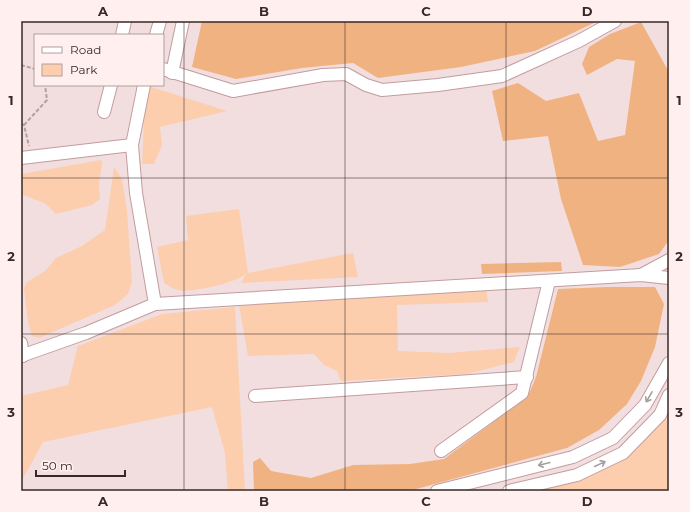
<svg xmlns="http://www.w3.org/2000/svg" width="690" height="512" viewBox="0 0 690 512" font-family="Montserrat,sans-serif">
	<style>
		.built { fill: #f2dedf; fill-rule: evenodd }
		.green { fill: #fccead }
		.forest { fill: #f1b282 }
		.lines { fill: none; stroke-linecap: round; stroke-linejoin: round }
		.minor-casing { stroke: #c29c9f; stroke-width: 14 }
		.path { stroke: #b0a0a0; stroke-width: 2; stroke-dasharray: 4 2; stroke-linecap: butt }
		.minor { stroke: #fff; stroke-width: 12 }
		.oneway { stroke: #a59e9f }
		.grid { fill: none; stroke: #372829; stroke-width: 1; stroke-opacity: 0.55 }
		.neatline { fill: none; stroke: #372829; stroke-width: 1.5 }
		.grid-label { font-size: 13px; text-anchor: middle; font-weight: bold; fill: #372829 }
	</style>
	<rect width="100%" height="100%" fill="#ffefef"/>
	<path class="built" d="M21,21H669V491H21ZM35,35H163V85H35Z"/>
	<g class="green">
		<polygon points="148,86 227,111 160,127 162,145 154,164 142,164 145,99"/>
		<polygon points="101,160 102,163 99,184 100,199 92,205 56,214 46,204 21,194 21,174"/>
		<polygon points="114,167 122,179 127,211 132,282 128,294 115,305 39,338 32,336 28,322 24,288 27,282 45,271 56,258 82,246 105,230"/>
		<path d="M239,209L248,273L353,253L358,277L241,283L246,274C235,283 192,293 178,290C173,289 168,285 164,283L157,247L188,240L186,216Z"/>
		<polygon points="486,289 488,302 397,305 398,351 449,353 520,347 514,362 467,374 341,381 337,371 324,365 314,354 248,356 239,305"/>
		<polygon points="235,307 245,491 228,491 225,453 212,407 43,442 21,482 23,473 21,472 21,396 68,385 78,346 162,314"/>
		<polygon points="669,406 669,491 533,491 563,482 636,449 650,435"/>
	</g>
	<g class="forest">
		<polygon points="202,21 598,21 535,51 461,67 378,78 353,63 302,68 236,79 192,67"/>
		<polygon points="641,22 669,72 669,240 659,254 620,267 583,265 561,199 548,136 503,141 492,91 518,83 546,101 579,93 598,141 625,135 635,61 617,59 587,75 582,64 589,47 610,34"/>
		<polygon points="561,262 562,271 482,274 481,264"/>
		<polygon points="607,287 655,287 664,304 655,347 641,381 627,404 599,430 567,448 409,491 254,491 253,462 260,458 271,471 311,478 353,465 410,464 444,459 528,396 536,377 558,289"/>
	</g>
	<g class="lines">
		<defs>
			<g id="minor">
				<polyline points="122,35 125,21"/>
				<polyline points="156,35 160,21"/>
				<polyline points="163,69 233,91 323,75 346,74 366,85 382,90 438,85 502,76 579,41 615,21"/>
				<polyline points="172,73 183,21"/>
				<polyline points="144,85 132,145 136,193 155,304"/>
				<polyline points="104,112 111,85"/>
				<polyline points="21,158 132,145"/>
				<polyline points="641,275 669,260"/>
				<polyline points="21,343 23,356"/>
				<polyline points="21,356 86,333 155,304 641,275 669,278"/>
				<polyline points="255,396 527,377"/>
				<polyline points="441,451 522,393 549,281"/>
				<polyline points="437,491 573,457 613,438 645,405 669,363"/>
				<polyline points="509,491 577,475 623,453 660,415 669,395"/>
			</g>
		</defs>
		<use href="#minor" class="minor-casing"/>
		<g class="path">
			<polyline points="21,65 35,69"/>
			<polyline points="21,124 24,125 29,146"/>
			<polyline points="24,125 47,100 45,85"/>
		</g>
		<use href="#minor" class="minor"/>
	</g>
	<defs><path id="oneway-shaft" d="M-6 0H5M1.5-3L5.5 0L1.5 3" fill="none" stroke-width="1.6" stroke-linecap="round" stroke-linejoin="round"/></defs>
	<g class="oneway">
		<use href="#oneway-shaft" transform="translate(649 397) rotate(120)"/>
		<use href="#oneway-shaft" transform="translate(544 464) rotate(166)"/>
		<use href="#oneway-shaft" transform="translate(600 464) rotate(-25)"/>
	</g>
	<path class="grid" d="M184,21V491M345,21V491M506,21V491M21,178H669M21,334H669"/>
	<rect width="690" height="512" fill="none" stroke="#ffefef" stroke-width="44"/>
	<rect x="34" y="34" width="130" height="52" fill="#ffefef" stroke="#af9fa0"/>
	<rect x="42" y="47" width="20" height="6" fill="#ffffff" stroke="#af9fa0"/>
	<text x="70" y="54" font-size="12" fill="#372829">Road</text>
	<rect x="42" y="64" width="20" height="12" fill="#fccead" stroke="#af9fa0"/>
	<text x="70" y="74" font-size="12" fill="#372829">Park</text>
	<path d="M36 470v6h89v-6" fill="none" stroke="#372829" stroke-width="2"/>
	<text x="42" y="470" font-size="12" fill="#372829" stroke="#ffefef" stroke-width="3" paint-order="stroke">50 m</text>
	<rect x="22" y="22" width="646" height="468" class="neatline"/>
	<g class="grid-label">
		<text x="103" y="16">A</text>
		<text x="264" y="16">B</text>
		<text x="426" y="16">C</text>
		<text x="587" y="16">D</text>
		<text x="11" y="105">1</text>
		<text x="679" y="105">1</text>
		<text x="11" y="261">2</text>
		<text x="679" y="261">2</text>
		<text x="11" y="417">3</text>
		<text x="679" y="417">3</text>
		<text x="103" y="506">A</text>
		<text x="264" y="506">B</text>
		<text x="426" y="506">C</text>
		<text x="587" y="506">D</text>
	</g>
</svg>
